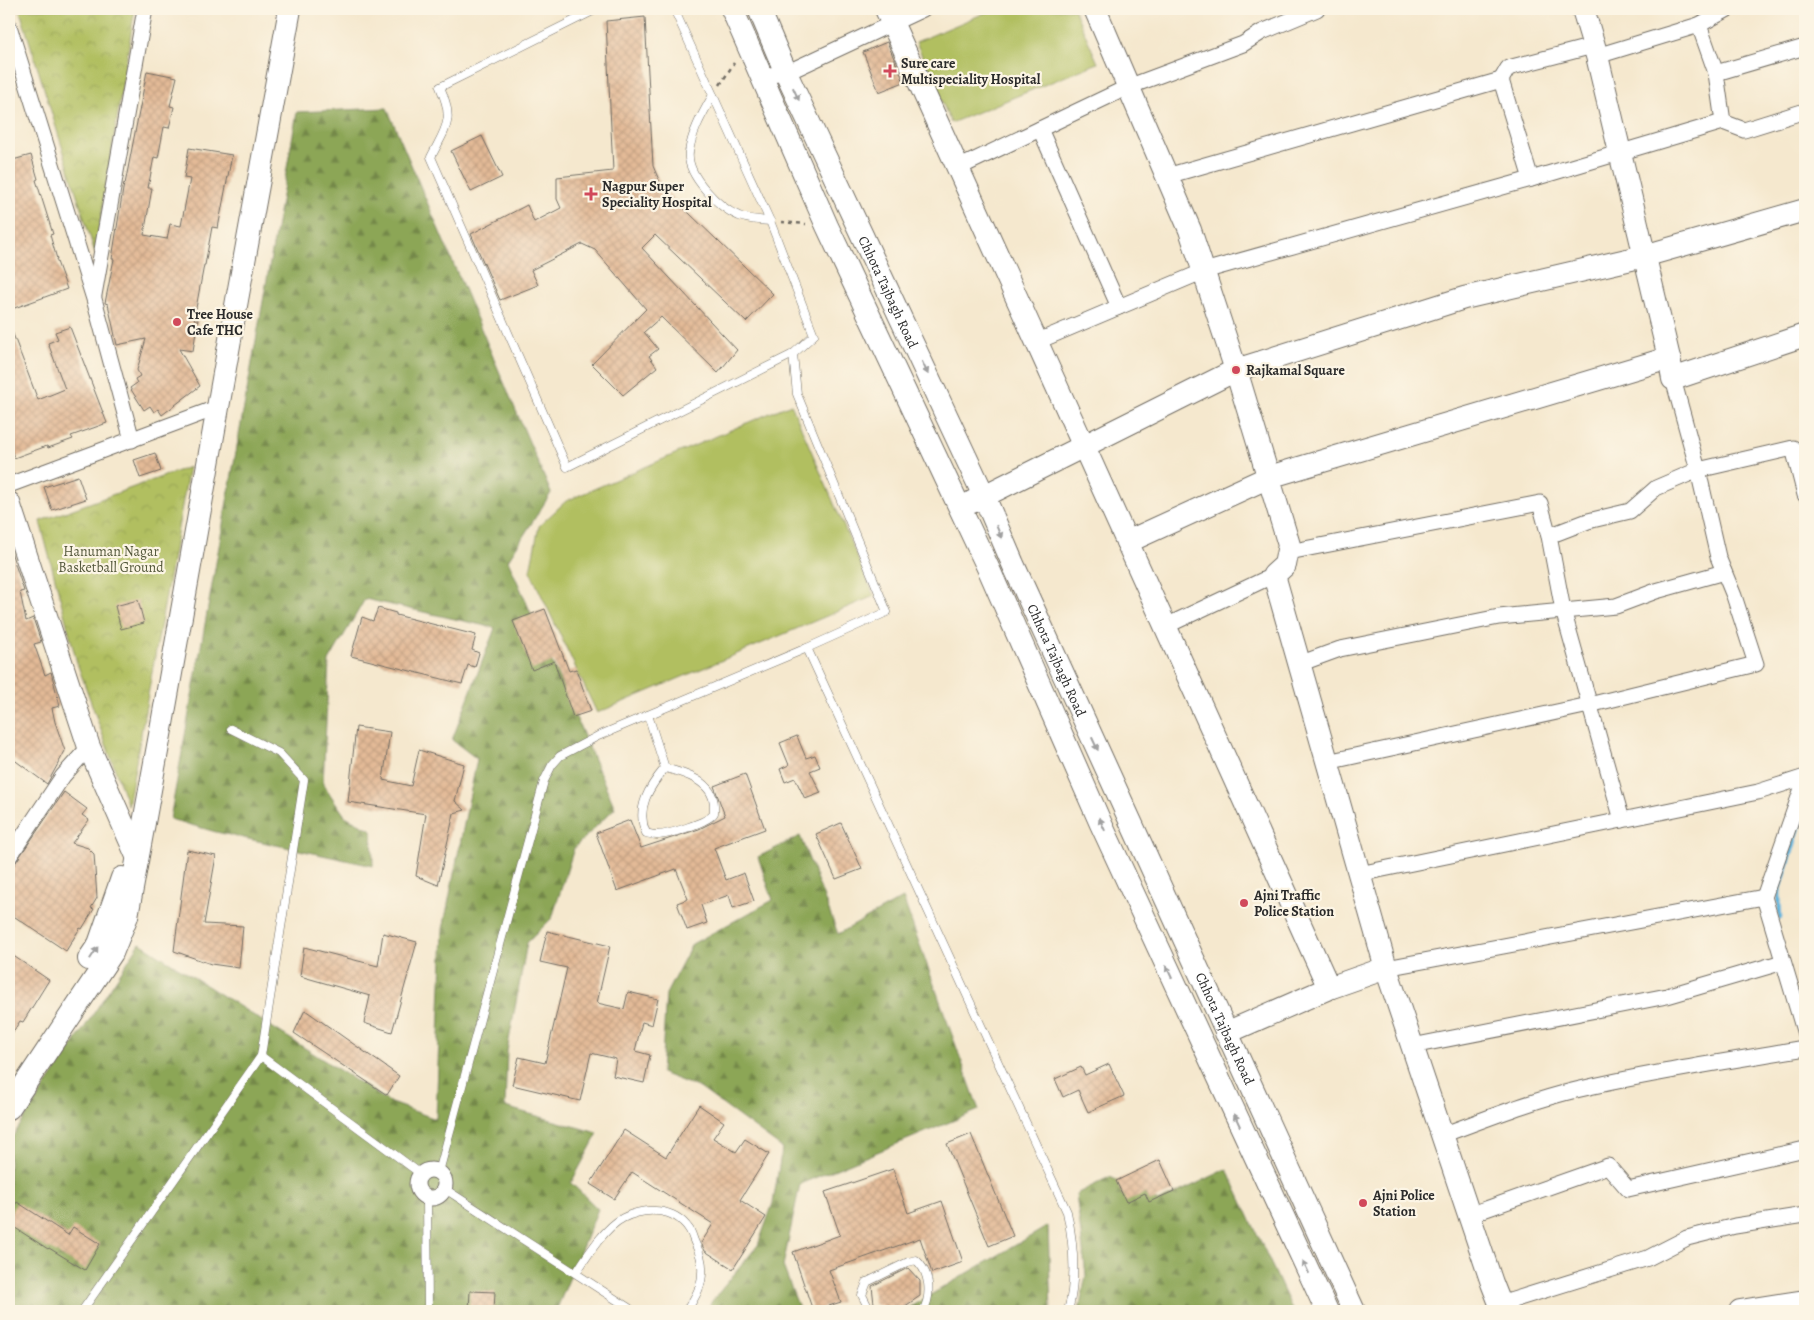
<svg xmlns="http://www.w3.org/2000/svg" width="1814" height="1320" viewBox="0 0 1814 1320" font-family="Alegreya,serif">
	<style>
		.forest { fill: url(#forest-firs); stroke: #5c6841 }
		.park { fill: url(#park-crowns); stroke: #6e7546 }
		.pitch { fill: #b1bf61; stroke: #6e7546 }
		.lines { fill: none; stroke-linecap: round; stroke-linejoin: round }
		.stream { stroke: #61b5dd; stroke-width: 4.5 }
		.building { fill: url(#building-cross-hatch) }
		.lane-casing { stroke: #726d64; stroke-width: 9 }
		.street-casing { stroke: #726d64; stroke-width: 17 }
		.secondary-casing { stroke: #726d64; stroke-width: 24 }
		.path { stroke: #726d64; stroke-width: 2.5; stroke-dasharray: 4 4; stroke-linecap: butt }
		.lane { stroke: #fff; stroke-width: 8 }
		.street { stroke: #fff; stroke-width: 15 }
		.secondary { stroke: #fff; stroke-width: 22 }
		.oneway { fill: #a0a0a0 }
		.poi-dot { fill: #d1495b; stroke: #fcf5e5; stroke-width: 2 }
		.labels { text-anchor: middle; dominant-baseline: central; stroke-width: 4.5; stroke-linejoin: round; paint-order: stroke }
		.poi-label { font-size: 14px; font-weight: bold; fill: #2b2b2b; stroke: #fcf5e5; text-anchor: start }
		.street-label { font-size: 14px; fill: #2b2b2b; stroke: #fcf5e5 }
		.park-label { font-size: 14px; fill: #53573b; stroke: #fcf5e5 }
	</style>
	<defs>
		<pattern id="forest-firs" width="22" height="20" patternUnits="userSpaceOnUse" patternTransform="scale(1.25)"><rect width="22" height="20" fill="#8ca657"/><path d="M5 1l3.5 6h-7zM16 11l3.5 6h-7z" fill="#738748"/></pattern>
		<pattern id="park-crowns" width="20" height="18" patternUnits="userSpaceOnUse" patternTransform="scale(1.25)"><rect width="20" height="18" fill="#b1bf61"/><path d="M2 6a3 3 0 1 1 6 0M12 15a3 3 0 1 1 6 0" fill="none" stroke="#98a454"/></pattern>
		<pattern id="building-cross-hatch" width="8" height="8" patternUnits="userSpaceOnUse" patternTransform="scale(1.25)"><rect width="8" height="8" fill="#e3ba97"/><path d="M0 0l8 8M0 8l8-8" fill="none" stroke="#c3a082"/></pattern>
	</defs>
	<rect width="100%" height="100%" fill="#fcf5e5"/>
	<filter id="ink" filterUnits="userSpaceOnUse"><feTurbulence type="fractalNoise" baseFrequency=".02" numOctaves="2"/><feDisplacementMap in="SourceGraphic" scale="10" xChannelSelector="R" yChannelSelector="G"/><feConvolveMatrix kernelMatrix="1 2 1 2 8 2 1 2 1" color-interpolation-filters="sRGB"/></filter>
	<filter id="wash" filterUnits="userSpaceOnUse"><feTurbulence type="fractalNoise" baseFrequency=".0096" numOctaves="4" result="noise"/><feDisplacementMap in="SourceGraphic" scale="20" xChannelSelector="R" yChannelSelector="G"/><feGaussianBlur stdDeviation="1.12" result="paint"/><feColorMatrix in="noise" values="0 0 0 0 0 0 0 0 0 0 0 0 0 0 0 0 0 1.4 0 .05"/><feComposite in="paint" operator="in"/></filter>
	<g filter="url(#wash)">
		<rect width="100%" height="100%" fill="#f5e8ce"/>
		<g class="forest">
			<polygon points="387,108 551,493 508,560 615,808 574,848 552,918 527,943 507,1051 505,1107 598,1133 571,1183 598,1209 556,1311 9,1311 9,1142 140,943 391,1103 436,1119 443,929 477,759 452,740 495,628 365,599 329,661 323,784 345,816 372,830 373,866 216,832 170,819 297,112"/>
			<polygon points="800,836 838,934 903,898 979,1110 800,1184 783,1266 800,1311 706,1311 712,1301 758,1245 773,1203 782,1148 700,1088 661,1073 666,994 692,944 773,900 758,857"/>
			<polygon points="1227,1169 1293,1311 1079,1311 1086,1275 1076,1194 1110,1177 1145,1193 1158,1202"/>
			<polygon points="1048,1226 1051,1311 903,1311"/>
		</g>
		<g class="park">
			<polygon points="25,9 135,9 95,253 20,11"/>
			<polygon points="189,467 128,806 77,663 40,521"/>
		</g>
		<g class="pitch">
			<polygon points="994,9 1074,9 1098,63 951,123 916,42"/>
			<polygon points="791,404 874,596 597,713 530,571 539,526 566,501"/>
		</g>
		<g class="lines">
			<polyline class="stream" points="1780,918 1779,892 1805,808"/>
		</g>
		<g id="blocks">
			<g class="building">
				<polygon points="645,17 653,166 662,187 773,294 746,322 655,235 642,248 737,350 718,373 661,317 644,332 658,349 649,356 657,367 623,395 592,364 646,309 595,250 582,244 531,270 538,285 500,300 471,234 527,205 534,222 561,208 557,199 557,177 613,171 606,21"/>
				<polygon points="887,42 904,82 879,92 863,52"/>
				<polygon points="147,71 177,77 170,106 174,107 169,128 164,127 158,158 154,157 148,188 152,188 144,235 167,239 170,224 181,226 190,179 184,178 189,148 232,155 218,228 212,227 205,265 204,265 194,319 198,319 193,351 179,349 200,386 162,415 158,409 154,412 150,406 144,410 130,388 137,383 135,379 140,376 137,370 146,339 117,345 108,304 105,303 114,259 112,259 124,183 125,184"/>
				<polygon points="482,136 502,177 471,192 451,151"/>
				<polygon points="31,155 38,179 36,180 53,234 50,235 57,259 56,259 67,289 9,310 9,161"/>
				<polygon points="9,326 10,326 38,400 65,389 48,343 58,339 55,332 70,327 107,423 71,436 73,439 48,448 47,446 14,458 9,444"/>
				<polygon points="155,453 161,471 140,478 134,460"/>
				<polygon points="78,476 86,499 52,510 44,487"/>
				<polygon points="9,546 24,591 20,592 26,621 33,618 41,642 34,644 45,675 51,672 60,706 52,708 55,722 65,751 47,784 9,756"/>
				<polygon points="138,600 144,623 121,629 115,606"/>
				<polygon points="378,608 396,613 396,615 476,635 472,650 479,653 475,667 468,665 462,684 351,656 362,617 373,621"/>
				<polygon points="545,609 569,671 576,669 591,711 573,717 554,661 532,670 513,621"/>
				<polygon points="356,727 390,732 383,780 411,786 419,750 464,764 455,801 465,810 454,813 438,885 416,876 426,814 348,802"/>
				<polygon points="797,736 806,758 815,755 820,767 810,771 821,793 805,799 795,778 785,782 780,769 789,765 780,743"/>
				<polygon points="745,774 765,829 714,848 726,880 744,873 754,901 733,908 729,895 701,905 707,923 687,930 677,903 688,899 676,869 617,891 596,833 630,820 641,848 699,829 725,816 714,786"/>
				<polygon points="64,792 87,809 82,815 89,820 72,843 88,848 94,854 97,898 91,908 94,909 82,929 80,928 66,951 9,913 9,872"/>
				<polygon points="841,823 862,869 836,879 816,834"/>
				<polygon points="187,850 216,856 204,924 243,926 239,968 211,964 174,951"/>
				<polygon points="547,931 610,946 597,1003 624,1009 628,992 658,999 652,1025 642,1022 635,1051 650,1055 644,1083 613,1076 616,1059 591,1053 580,1101 512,1085 519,1057 545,1063 567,968 540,962"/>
				<polygon points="383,933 417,942 392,1032 364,1023 370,996 300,976 304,947 378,966"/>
				<polygon points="9,953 49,980 23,1022 20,1021 9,1038"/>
				<polygon points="305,1010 399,1076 387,1095 294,1033"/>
				<polygon points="1109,1064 1124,1096 1088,1112 1078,1090 1063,1097 1055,1079 1081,1067 1085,1075"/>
				<polygon points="699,1105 724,1122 713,1138 736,1152 745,1139 769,1154 740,1200 766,1217 733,1269 705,1251 701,1243 713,1224 632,1172 614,1199 590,1184 624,1130 666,1157"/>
				<polygon points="971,1134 1013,1236 989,1246 947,1144"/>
				<polygon points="1160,1160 1174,1191 1149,1202 1145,1193 1126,1202 1116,1181"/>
				<polygon points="893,1169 908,1213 942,1201 963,1262 932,1273 920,1238 829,1270 841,1302 813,1311 793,1252 840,1235 825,1192"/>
				<polygon points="17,1202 68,1235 73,1227 100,1244 85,1270 49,1248 48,1249 9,1224 9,1215"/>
				<polygon points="908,1268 920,1281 920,1296 898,1311 874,1304 872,1286"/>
				<polygon points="470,1291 495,1292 494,1311 469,1311"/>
			</g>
		</g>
	</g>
	<g filter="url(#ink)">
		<use href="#blocks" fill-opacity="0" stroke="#726d64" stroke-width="1"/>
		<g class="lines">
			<defs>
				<g id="lane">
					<path d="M597,9L440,87C455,121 446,127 431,157L567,467L793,354L814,335L770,221L674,9"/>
					<path d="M713,95C703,113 692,131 689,152C686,175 719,208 739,216C748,220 761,220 770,221"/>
					<path d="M807,648L1067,1212C1074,1245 1077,1278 1068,1311"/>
					<path d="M648,715L665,768C650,786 635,808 646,833C650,834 653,835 657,835C667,835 710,822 714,813C714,812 714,806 714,805C713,781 684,773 665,768"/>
					<polyline points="261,1056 421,1174"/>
					<polyline points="439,1172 544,781 552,765 560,756 598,736 807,648 887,612 797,394 793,354"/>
					<polyline points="445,1189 629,1308 630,1311"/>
					<polyline points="427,1198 428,1311"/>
					<path d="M576,1273C587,1256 605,1227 623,1218C645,1207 674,1207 689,1229C692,1233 693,1239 695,1243C700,1253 703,1262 702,1273C702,1287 694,1300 686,1311"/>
					<polyline points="82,1311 261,1056 304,780 279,753 231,729"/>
					<path d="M870,1311L862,1295L867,1282L908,1262L916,1260C930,1272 932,1295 923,1311"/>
				</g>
				<g id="street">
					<polyline points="1728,9 1699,25 1716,73 1723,122 1744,130 1805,111"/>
					<polyline points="9,26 94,299 132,440"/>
					<polyline points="1597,56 1699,25"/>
					<polyline points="1716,73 1805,47"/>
					<polyline points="762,76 786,73 923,9"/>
					<polyline points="1501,80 1508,68 1593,46"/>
					<polyline points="1040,129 1119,307"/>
					<polyline points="958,168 1128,87 1243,44 1262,32 1317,9"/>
					<polyline points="1531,179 1723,122"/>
					<polyline points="94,295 145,9"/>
					<polyline points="1036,342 1204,271 1531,179 1501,80 1167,176"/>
					<polyline points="1673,379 1698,470 1793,448 1805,495"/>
					<polyline points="9,485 208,411"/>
					<polyline points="1289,552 1540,503 1549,536 1563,610 1622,820"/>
					<polyline points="1166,626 1274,575"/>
					<polyline points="1299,664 1340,649 1499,617 1616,606 1656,591 1724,572"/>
					<polyline points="1327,762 1589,705 1756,664 1734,596 1718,557 1698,470 1656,488 1630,511 1588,521 1549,536"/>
					<polyline points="9,857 63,776 89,747"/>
					<polyline points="1359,874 1758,792 1805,777"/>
					<polyline points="1764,897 1805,780"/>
					<polyline points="1386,968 1764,897 1805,1034"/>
					<polyline points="1412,1046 1667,996 1783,962"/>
					<path d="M1442,1135C1486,1119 1530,1101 1576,1090C1652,1072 1729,1061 1805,1048"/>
					<circle cx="431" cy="1184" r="14"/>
					<polyline points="1469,1215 1608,1166 1628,1189 1805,1149"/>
					<polyline points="1500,1304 1648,1258 1687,1238 1735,1226 1805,1215"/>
				</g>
				<g id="secondary">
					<polyline points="732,9 827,226 990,572 1101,824 1327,1311"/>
					<path id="s1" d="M759,9L786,73L984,496L1013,564L1354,1311"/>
					<polyline points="886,9 1329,988 1226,1033"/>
					<polyline points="1095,9 1190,230 1236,370 1289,545 1285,565 1274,575 1386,968"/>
					<polyline points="1583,9 1597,56 1669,358"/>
					<polyline points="972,502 1236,370 1464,298 1644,256 1805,210"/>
					<polyline points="9,503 89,747 137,856"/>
					<polyline points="1127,542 1269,477 1669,358 1673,379 1805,335"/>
					<polyline points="89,959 99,944 122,878"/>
					<polyline points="1329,988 1386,968 1492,1283 1503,1311"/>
					<polyline points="9,1108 112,953 127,916 162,724 237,300 290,9"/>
					<polyline points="1740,1311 1805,1301"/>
				</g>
			</defs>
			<use href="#lane" class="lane-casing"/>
			<use href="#street" class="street-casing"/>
			<use href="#secondary" class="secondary-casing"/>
			<g class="path">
				<polyline points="720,85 734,63"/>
				<polyline points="781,222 806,224"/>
			</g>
			<use href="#lane" class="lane"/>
			<use href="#street" class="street"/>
			<use href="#secondary" class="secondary"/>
		</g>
		<defs><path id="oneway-solid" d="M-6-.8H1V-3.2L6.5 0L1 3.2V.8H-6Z" transform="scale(1.25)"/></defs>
		<g class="oneway">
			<use href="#oneway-solid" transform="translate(796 94) rotate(65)"/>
			<use href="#oneway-solid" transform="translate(925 368) rotate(65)"/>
			<use href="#oneway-solid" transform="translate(999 532) rotate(67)"/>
			<use href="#oneway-solid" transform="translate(1095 744) rotate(65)"/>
			<use href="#oneway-solid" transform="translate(1102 824) rotate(-114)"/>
			<use href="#oneway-solid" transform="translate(94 953) rotate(-57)"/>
			<use href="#oneway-solid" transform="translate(1169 972) rotate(-115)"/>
			<use href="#oneway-solid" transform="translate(1237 1120) rotate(-115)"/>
			<use href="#oneway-solid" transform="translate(1306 1267) rotate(-115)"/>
		</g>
	</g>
	<g class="poi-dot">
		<path d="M887.5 63.5h5v5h5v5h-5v5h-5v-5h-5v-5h5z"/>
		<path d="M588.5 186.5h5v5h5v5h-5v5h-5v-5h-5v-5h5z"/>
		<circle cx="177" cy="322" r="5"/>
		<circle cx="1236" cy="370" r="5"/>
		<circle cx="1244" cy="903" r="5"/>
		<circle cx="1363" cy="1203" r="5"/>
	</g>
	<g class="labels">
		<g class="poi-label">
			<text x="901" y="63">Sure care<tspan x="901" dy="16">Multispeciality Hospital</tspan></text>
			<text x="602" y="186">Nagpur Super<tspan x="602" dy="16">Speciality Hospital</tspan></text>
			<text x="187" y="314">Tree House<tspan x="187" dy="16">Cafe THC</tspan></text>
			<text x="1246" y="370">Rajkamal Square</text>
			<text x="1254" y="895">Ajni Traffic<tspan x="1254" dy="16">Police Station</tspan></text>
			<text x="1373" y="1195">Ajni Police<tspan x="1373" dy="16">Station</tspan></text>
		</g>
		<g class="street-label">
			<text stroke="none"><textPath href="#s1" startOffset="311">Chhota Tajbagh Road</textPath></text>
			<text stroke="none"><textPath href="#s1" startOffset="716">Chhota Tajbagh Road</textPath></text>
			<text stroke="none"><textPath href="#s1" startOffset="1121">Chhota Tajbagh Road</textPath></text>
		</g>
		<g class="park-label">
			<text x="111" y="551">Hanuman Nagar<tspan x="111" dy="16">Basketball Ground</tspan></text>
		</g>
	</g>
	<rect width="1814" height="1320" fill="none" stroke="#fcf5e5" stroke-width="30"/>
</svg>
